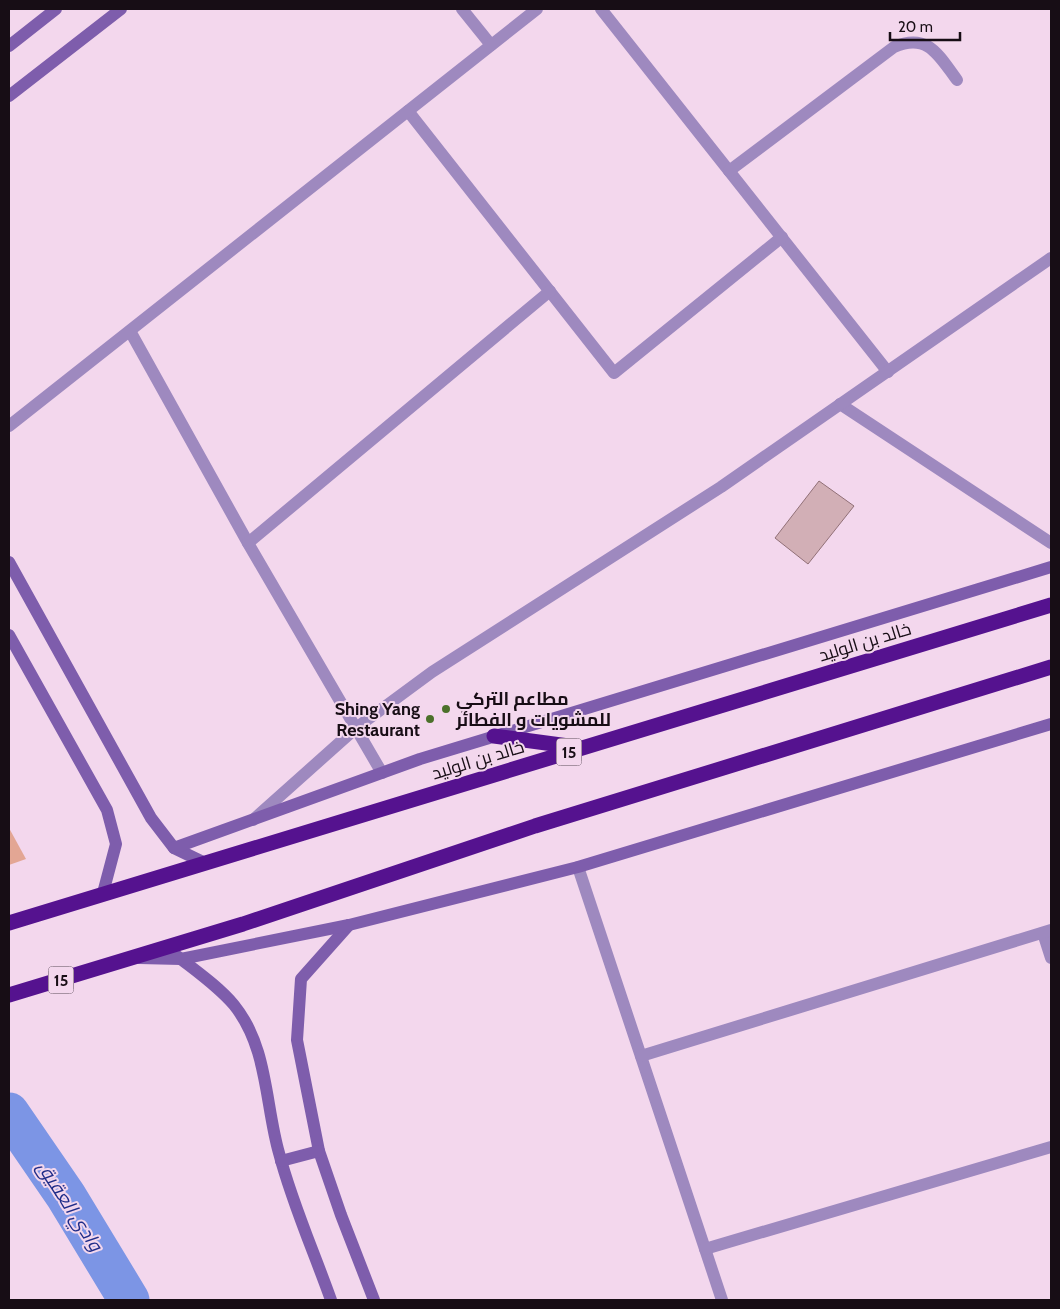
<svg xmlns="http://www.w3.org/2000/svg" width="1060" height="1309" viewBox="0 0 1060 1309" font-family="Cabin,Cairo,sans-serif">
	<style>
		.green { fill: #e3a694 }
		.lines { fill: none; stroke-linecap: round; stroke-linejoin: round }
		.river { stroke: #7c95e5; stroke-width: 41 }
		.building { fill: #d2afb6; stroke: #917077 }
		.street { stroke: #9e89bf; stroke-width: 12 }
		.secondary { stroke: #7e5dac; stroke-width: 12 }
		.highway { stroke: #55128f; stroke-width: 15 }
		.poi-dot { fill: #4b702a; stroke: #f3d7ed; stroke-width: 2 }
		.labels { text-anchor: middle; dominant-baseline: central; stroke-width: 4; stroke-linejoin: round; paint-order: stroke }
		.shield { fill: #f3d7ed; stroke: #594a56; stroke-width: 1 }
		.shield-label { font-size: 16px; font-weight: bold; fill: #170d15 }
		.street-label { font-size: 18px; fill: #170d15; stroke: #f3d7ed }
		.poi-label { font-size: 18px; font-weight: bold; fill: #170d15; stroke: #f3d7ed; text-anchor: start }
		.water-label { font-size: 19px; font-style: italic; fill: #1f2c88; stroke: #f3d7ed }
	</style>
	<rect width="100%" height="100%" fill="#f3d7ed"/>
	<polygon class="green" points="9,828 26,859 9,865"/>
	<g class="lines">
		<polyline class="river" points="9,1113 66,1196 129,1300"/>
	</g>
	<polygon class="building" points="819,481 854,506 808,564 775,538"/>
	<g class="lines">
		<g class="street">
			<polyline points="462,9 491,45"/>
			<polyline points="601,9 888,372"/>
			<polyline points="408,111 614,373 782,237"/>
			<path d="M729,171L894,47C928,32 939,56 957,80"/>
			<polyline points="130,331 248,543 382,773"/>
			<polyline points="840,404 1051,543"/>
			<polyline points="9,426 537,9"/>
			<polyline points="248,543 550,291"/>
			<polyline points="253,820 356,728 432,672 721,487 1051,258"/>
			<polyline points="578,867 722,1300"/>
			<polyline points="1043,933 1051,958"/>
			<polyline points="641,1056 1051,930"/>
			<polyline points="705,1249 1051,1147"/>
		</g>
		<g class="secondary">
			<polyline points="9,46 56,9"/>
			<polyline points="9,96 121,9"/>
			<polyline points="9,562 151,818 174,848 205,863"/>
			<polyline points="9,635 107,810 116,844 103,893"/>
			<polyline points="174,848 420,759 1051,567"/>
			<polyline points="349,925 301,979 297,1040 319,1151 341,1215 374,1300"/>
			<path d="M177,956C196,971 218,986 234,1005C268,1047 265,1104 279,1153C292,1203 314,1252 331,1300"/>
			<polyline points="139,958 181,959 349,925 578,867 1051,724"/>
			<polyline points="281,1161 319,1151"/>
		</g>
		<g class="highway">
			<polyline points="494,736 576,747"/>
			<polyline points="9,923 1051,605"/>
			<polyline points="9,995 243,924 535,826 1051,667"/>
		</g>
	</g>
	<g class="poi-dot">
		<circle cx="446" cy="709" r="5"/>
		<circle cx="430" cy="719" r="5"/>
	</g>
	<g class="labels">
		<g class="shield">
			<rect x="556.5" y="738.5" width="25" height="27" rx="4"/>
			<rect x="48.5" y="966.5" width="25" height="27" rx="4"/>
		</g>
		<g class="shield-label">
			<text x="569" y="752">15</text>
			<text x="61" y="980">15</text>
		</g>
		<g class="street-label">
			<text transform="translate(865 642) rotate(-17)">خالد بن الوليد</text>
			<text transform="translate(478 760) rotate(-17)">خالد بن الوليد</text>
		</g>
		<g class="poi-label">
			<text x="456" y="699">مطاعم التركي<tspan x="456" dy="21">للمشويات و الفطائر</tspan></text>
			<text x="420" y="709" text-anchor="end">Shing Yang<tspan x="420" dy="21">Restaurant</tspan></text>
		</g>
		<g class="water-label">
			<text transform="translate(70 1206) rotate(57)">وادي العقيق</text>
		</g>
	</g>
	<rect width="1060" height="1309" fill="none" stroke="#170d15" stroke-width="20"/>
	<path d="M890 32v8h70v-8" fill="none" stroke="#170d15" stroke-width="2.5"/>
	<text x="898" y="32" font-size="15" fill="#170d15" stroke="#f3d7ed" stroke-width="4" paint-order="stroke">20 m</text>
</svg>
